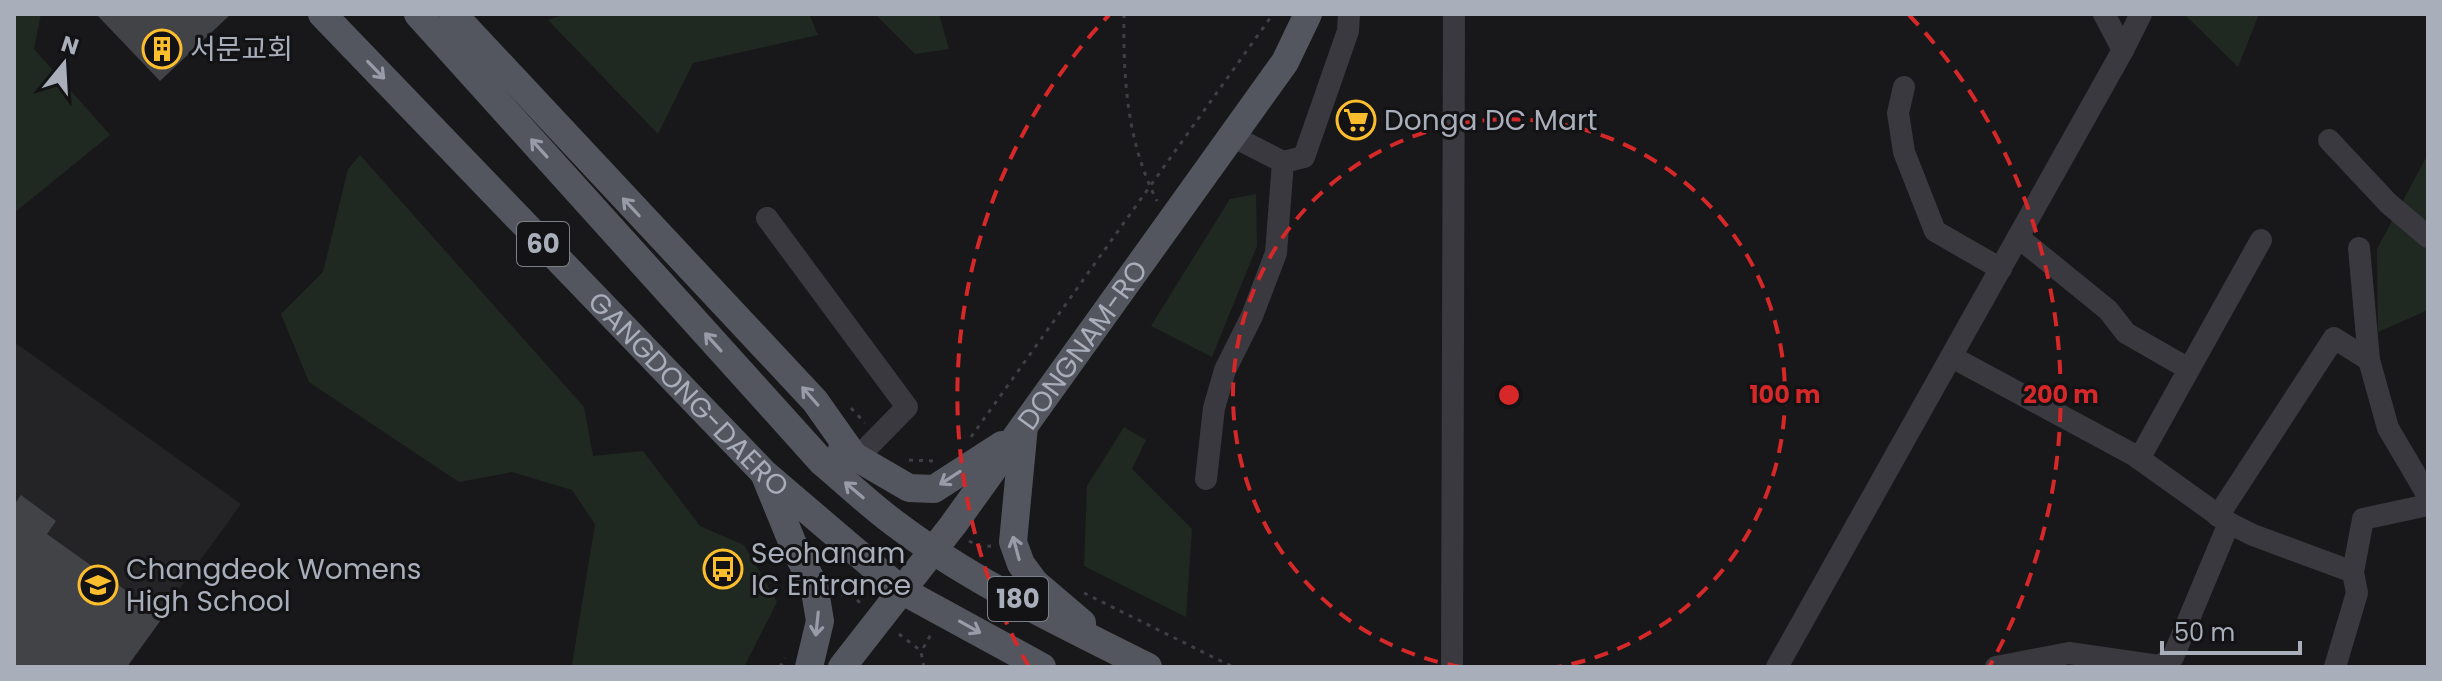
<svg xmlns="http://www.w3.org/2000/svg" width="2442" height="681" viewBox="0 0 2442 681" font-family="Poppins,'Noto Sans KR',sans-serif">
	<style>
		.built { fill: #242427 }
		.green { fill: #1f2921 }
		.building { fill: #424347 }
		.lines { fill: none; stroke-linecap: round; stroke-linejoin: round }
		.path { stroke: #3e4047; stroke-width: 3; stroke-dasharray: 4 6; stroke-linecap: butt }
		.minor { stroke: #39393f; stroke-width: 22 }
		.major { stroke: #54565f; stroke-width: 28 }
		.oneway { stroke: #989ca9 }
		.ring { fill: none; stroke: #d62828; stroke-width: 4; stroke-dasharray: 14 10 }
		.labels { text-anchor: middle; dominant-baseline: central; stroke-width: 6; stroke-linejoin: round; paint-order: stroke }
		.shield { fill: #131315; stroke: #7c8089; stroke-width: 2 }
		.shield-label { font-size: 26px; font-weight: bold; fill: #a9aebb }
		.poi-label { font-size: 28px; fill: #a9aebb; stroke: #131315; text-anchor: start }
		.street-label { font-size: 28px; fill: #a9aebb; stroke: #131315 }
		.centre { fill: #d62828; stroke: #131315; stroke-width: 4 }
		.ring-label { font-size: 24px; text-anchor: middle; font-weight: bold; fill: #d62828; stroke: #131315; stroke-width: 6; stroke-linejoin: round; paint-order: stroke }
	</style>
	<rect width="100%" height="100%" fill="#18181a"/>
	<polygon class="built" points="14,342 241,504 123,667 14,667"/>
	<g class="green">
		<polygon points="14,14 41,14 34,49 110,135 14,213"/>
		<polygon points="566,14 809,14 818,35 693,63 658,134 548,20"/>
		<polygon points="875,14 939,14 949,49 915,54"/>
		<polygon points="2184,14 2259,14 2238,67"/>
		<polygon points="2428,154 2428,310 2378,332 2377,249"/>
		<polygon points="360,155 584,407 593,456 643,451 700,526 744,545 777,602 744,667 576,667 572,665 595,524 572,490 512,472 459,482 309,382 281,314 323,272 348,169"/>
		<polygon points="1256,194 1257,246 1212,357 1151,326 1230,199"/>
		<polygon points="1124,427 1146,440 1132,469 1192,529 1186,617 1084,566 1087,486"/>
	</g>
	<g class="building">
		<polygon points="96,14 231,14 160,81"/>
		<polygon points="21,495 56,521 47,534 163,617 127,667 14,667 14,505"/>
	</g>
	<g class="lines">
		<g class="path">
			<path d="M1124,14C1123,79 1127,142 1157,201"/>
			<polyline points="851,408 865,423"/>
			<polyline points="971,437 1273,14"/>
			<polyline points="909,460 933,461"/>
			<polyline points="969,541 980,547 991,546"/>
			<polyline points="1084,593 1233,667"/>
			<polyline points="849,594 862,604"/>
			<polyline points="841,595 849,594 856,584"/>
			<polyline points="899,634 921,651"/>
			<polyline points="780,667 785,658"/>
			<polyline points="924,667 921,652 931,634"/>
		</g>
		<g class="minor">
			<polyline points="2123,50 2141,14"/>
			<polyline points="1904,87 1898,113 1904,152 1935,231 2001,269"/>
			<polyline points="1230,135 1283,162 1304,157 1348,31 1349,14"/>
			<polyline points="2329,140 2388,203 2428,237"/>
			<polyline points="767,218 907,407 856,459"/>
			<polyline points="2018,237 2108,310 2126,333 2187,368"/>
			<polyline points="2359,248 2369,360 2388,428 2428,496"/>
			<polyline points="1952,357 2134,455 2229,523 2253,535 2353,572"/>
			<polyline points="2139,459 2261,240"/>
			<polyline points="1206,479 1214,408 1225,370 1252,316 1276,253 1283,162"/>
			<polyline points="2218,516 2334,338 2369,360"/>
			<polyline points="1452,667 1454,14"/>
			<polyline points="1777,667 2123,50 2104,14"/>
			<polyline points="1996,667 2069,653 2159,666 2173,657 2229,523"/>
			<polyline points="2335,667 2357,593 2353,572 2363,519 2428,505"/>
		</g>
		<g class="major">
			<path id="s1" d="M322,14L765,474L901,590L1042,667"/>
			<path d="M418,14L822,462C847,483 871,506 897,525C974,583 1063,624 1148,667"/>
			<polyline points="453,14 815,401 856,459"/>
			<polyline points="1024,426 1013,542 1021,564 1035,583 1082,623"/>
			<polyline points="842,449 909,488 934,489 1002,445"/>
			<polyline points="766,478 795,549 814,585 820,621 809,667"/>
			<path id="s2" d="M842,667L953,525L1285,62L1308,14"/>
		</g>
	</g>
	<defs><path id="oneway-shaft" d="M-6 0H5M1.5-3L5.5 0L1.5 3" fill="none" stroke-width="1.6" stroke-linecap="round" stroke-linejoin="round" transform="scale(2)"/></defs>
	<g class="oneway">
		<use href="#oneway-shaft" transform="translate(376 70) rotate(46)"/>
		<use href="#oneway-shaft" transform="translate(539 148) rotate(-132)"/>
		<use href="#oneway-shaft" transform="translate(631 207) rotate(-133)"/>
		<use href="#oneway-shaft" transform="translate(713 342) rotate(-132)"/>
		<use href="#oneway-shaft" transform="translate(810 396) rotate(-131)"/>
		<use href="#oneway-shaft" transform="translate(950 478) rotate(147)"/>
		<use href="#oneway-shaft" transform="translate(854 490) rotate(-140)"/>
		<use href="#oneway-shaft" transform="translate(1016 548) rotate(-105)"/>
		<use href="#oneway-shaft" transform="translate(817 624) rotate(96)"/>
		<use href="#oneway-shaft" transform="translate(970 627) rotate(29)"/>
	</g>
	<g class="ring">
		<path d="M1461 667A276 276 0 1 1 1557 667"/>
		<path d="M1029 667A552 552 0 0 1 1109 15M1909 15A552 552 0 0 1 1989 667"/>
	</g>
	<defs>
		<symbol id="building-ring" viewBox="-11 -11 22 22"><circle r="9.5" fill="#131315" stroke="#fdbe2d" stroke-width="1.5"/><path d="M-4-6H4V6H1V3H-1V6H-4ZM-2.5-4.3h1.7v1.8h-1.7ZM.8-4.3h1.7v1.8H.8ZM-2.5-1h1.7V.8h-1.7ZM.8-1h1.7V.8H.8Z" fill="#fdbe2d"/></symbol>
		<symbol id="supermarket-ring" viewBox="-11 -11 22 22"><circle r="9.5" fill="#131315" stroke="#fdbe2d" stroke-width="1.5"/><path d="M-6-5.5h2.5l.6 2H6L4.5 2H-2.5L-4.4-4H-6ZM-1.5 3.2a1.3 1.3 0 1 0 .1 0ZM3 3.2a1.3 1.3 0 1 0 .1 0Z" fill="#fdbe2d"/></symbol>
		<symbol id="bus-ring" viewBox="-11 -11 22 22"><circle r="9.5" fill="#131315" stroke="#fdbe2d" stroke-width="1.5"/><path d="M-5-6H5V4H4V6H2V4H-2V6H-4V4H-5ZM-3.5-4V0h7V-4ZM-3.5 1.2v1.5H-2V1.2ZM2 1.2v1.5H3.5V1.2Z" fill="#fdbe2d"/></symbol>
		<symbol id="school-ring" viewBox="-11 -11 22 22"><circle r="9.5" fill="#131315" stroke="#fdbe2d" stroke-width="1.5"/><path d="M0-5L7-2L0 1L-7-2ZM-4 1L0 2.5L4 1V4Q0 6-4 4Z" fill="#fdbe2d"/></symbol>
	</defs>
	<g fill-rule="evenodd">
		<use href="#building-ring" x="140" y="27" width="44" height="44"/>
		<use href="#supermarket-ring" x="1334" y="98" width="44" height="44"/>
		<use href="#bus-ring" x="701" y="547" width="44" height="44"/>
		<use href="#school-ring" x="76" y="563" width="44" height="44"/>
	</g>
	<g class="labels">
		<g class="shield">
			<rect x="517" y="222" width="52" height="44" rx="6"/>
			<rect x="988" y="577" width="60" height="44" rx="6"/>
		</g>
		<g class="shield-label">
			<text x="543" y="244">60</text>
			<text x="1018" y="599">180</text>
		</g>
		<g class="poi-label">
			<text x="190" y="49">서문교회</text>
			<text x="1384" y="120">Donga DC Mart</text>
			<text x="751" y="553">Seohanam<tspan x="751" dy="32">IC Entrance</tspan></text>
			<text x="126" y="569">Changdeok Womens<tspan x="126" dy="32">High School</tspan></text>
		</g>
		<g class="street-label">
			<text stroke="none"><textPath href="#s2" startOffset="402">DONGNAM-RO</textPath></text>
			<text stroke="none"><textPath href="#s1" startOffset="528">GANGDONG-DAERO</textPath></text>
		</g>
	</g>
	<circle cx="1509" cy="395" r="12" class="centre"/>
	<g class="ring-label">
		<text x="1785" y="403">100 m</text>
		<text x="2061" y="403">200 m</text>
	</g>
	<rect width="2442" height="681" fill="none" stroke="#a9aebb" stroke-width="32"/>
	<g transform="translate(64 64) rotate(18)" stroke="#131315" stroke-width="6" paint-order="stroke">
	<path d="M0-6L14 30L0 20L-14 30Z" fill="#a9aebb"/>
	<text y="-12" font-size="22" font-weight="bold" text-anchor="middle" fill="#a9aebb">N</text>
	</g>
	<path d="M2162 641v12h138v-12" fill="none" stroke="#a9aebb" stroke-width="4"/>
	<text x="2174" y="641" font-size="24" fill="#a9aebb" stroke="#131315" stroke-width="6" paint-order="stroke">50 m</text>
</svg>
